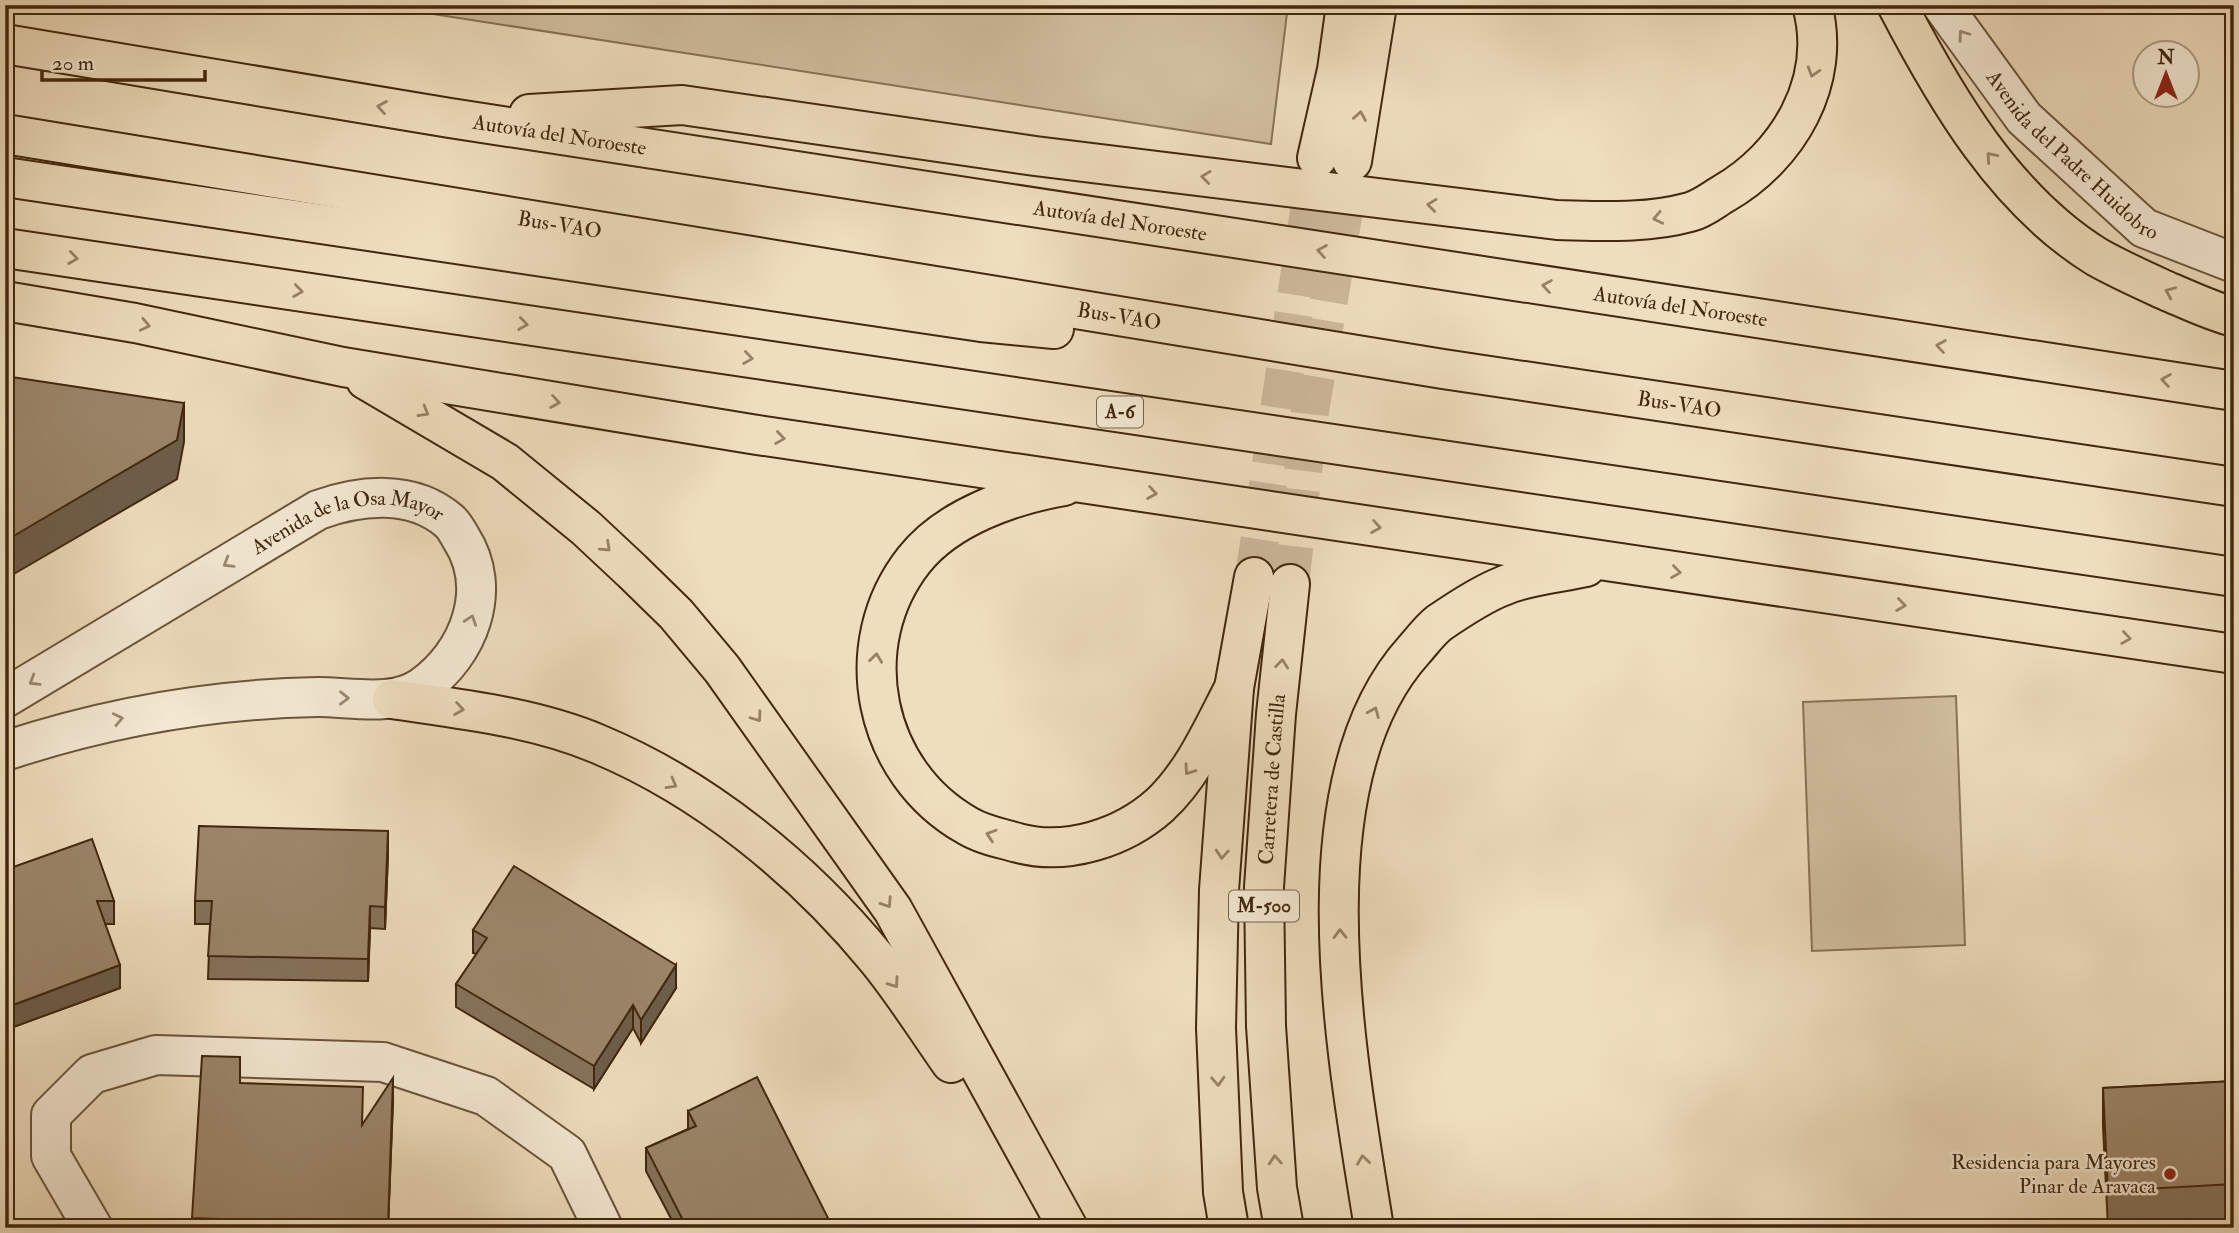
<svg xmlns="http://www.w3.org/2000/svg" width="2239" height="1233" viewBox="0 0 2239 1233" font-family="'IM FELL Double Pica',serif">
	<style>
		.green { fill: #d1bfa0; stroke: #897357; stroke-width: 2 }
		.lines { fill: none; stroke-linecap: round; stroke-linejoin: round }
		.highway-tunnel { stroke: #ccb99b; stroke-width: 38; stroke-dasharray: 38 19; stroke-linecap: butt }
		.minor-casing { stroke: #6c553a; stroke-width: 42 }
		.highway-casing { stroke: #41270e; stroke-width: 42 }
		.minor { stroke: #f5ead5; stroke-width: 38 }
		.highway { stroke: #efdebe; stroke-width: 38 }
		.wall { fill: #85735b; stroke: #41270e; stroke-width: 2 }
		.shaded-wall { fill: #6c5e4a; stroke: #41270e; stroke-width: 2 }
		.building { fill: #9b866a; stroke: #41270e; stroke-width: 2 }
		.oneway { stroke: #9b8872 }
		.oneway2 { stroke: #988266 }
		.poi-dot { fill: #8f2418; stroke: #f5ead5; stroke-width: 2.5 }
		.labels { text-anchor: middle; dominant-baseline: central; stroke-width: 5; stroke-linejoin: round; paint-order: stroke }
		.shield { fill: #f5ead5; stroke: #77624a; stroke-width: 2 }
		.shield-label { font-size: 19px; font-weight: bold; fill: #41270e }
		.street-label { font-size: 21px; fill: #41270e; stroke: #f5ead5 }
		.poi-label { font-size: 21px; fill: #41270e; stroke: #f5ead5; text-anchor: end }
	</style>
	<rect width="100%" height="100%" fill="#efdebe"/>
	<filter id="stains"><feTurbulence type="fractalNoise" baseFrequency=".00286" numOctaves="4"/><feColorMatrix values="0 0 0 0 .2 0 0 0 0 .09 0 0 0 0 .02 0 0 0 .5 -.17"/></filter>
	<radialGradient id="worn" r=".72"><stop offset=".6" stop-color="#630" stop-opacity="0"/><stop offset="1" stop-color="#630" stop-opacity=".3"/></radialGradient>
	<g class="green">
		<polygon points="375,5 1288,5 1271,144"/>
		<polygon points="1956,696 1965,945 1812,951 1803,702"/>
	</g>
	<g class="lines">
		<g class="highway-tunnel">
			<polyline points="1254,577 1317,158"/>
			<polyline points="1290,584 1310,411 1352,163"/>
		</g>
		<defs>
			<g id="minor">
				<path id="s1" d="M1942,5L2024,118L2144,228L2234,263"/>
				<path id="s2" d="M5,698L318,510C360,495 412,489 449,521C454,525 458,533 461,538C494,589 469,654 422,687C393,707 352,697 318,697C210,699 108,717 5,751"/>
				<polyline points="93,1228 51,1156 51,1115 92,1074 156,1055 383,1062 486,1096 567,1154 603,1228"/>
			</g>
			<g id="highway">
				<path d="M1897,5C1946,99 2005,200 2097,257C2120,270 2145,281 2169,292C2191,301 2211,311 2234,317"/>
				<path id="s3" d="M5,44L450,118L2234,391"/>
				<path d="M529,114L682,105L1035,156L1557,220C1603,221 1646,224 1690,212C1702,209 1713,200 1723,194C1788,157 1833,81 1812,5"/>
				<path id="s4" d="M5,134L1443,369L2234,487"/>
				<polyline points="1317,158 1337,70 1346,5"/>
				<polyline points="1352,161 1377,5"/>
				<polyline points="5,177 981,322 1054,329"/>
				<polyline points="5,248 2234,577"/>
				<polyline points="5,301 135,323 343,367 751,434 2234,654"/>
				<polyline points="366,380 505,462 586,528 632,571 676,614 722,669 893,910 1068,1228"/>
				<path d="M1064,486C1012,495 948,517 914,560C847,645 873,773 968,826C983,835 1001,838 1018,843C1067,856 1123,838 1160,805C1194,773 1213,728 1234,688"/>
				<path d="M392,699C460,709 534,717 598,744C706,789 804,870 877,959C904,992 927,1029 951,1063"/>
				<polyline points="1229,1228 1223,1192 1216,1028 1219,890 1234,688 1254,577"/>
				<path id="s5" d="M1284,1228L1277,1188L1266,1026L1264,887L1276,714L1290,584"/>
				<path d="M1374,1228C1348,1064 1293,784 1414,650C1422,641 1430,630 1439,623C1458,610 1482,594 1503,586C1528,575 1559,573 1586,567"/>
			</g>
		</defs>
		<use href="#minor" class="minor-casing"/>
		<use href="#highway" class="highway-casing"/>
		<use href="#minor" class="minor"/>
		<use href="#highway" class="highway"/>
	</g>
	<g class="wall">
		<polygon points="388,853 385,929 370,928 368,981 208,979 210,924 195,924 195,901"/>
		<polygon points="5,870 114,901 114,924 105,924 120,988 5,1030"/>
		<polygon points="473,930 676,988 641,1043 633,1028 594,1089 456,1007 456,984 477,954 473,953"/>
		<polygon points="2234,1081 2234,1222 2137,1228 2108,1228 2103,1126 2103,1088"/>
		<polygon points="240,1083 363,1123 393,1100 388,1228 192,1228 192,1218"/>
		<polygon points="688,1111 833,1228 676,1228 646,1171 646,1148 688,1129"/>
	</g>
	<g class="shaded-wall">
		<polygon points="7,358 7,397 5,407 5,368"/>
		<polygon points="184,403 184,442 177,479 5,579 5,541"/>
		<polygon points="388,831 388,853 385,929 385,907"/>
		<polygon points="370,906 370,928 368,981 368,959"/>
		<polygon points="120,965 120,988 5,1030 5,1008"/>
		<polygon points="676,965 676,988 641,1043 641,1020"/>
		<polygon points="633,1005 633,1028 594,1089 594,1066"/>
		<polygon points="393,1078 393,1100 388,1228"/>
	</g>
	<g class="building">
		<polygon points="5,376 184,403 177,440 5,541"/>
		<polygon points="199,826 388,831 385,907 370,906 368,959 208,956 212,901 195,901"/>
		<polygon points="92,839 114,901 97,901 120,965 5,1008 5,870"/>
		<polygon points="514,866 676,965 641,1020 633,1005 594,1066 456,984 487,938 473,930"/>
		<polygon points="202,1056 240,1057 240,1083 363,1087 362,1125 393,1078 388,1225 192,1218"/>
		<polygon points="757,1077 833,1228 687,1228 646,1148 696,1126 688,1111"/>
		<polygon points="2234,1081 2234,1184 2108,1191 2103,1088"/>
	</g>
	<defs><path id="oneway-chevron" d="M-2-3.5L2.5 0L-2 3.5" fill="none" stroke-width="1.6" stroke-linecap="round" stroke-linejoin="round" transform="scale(1.75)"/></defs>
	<g class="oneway">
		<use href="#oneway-chevron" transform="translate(1963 35) rotate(-126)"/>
		<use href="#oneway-chevron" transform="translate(228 563) rotate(149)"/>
		<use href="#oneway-chevron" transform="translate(471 620) rotate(-71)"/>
		<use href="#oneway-chevron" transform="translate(34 681) rotate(149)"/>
		<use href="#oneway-chevron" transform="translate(344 698) rotate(1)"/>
		<use href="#oneway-chevron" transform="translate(118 719) rotate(-12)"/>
	</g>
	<g class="oneway2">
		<use href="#oneway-chevron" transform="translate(1813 72) rotate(107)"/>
		<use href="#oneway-chevron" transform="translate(382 107) rotate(-171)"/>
		<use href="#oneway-chevron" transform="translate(1360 116) rotate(-80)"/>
		<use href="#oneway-chevron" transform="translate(1991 157) rotate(-131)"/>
		<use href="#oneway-chevron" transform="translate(1206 177) rotate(-173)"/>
		<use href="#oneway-chevron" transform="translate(1432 205) rotate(-173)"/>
		<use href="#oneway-chevron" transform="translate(1658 218) rotate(168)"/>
		<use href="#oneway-chevron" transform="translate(1322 251) rotate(-171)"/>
		<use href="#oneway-chevron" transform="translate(73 258) rotate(8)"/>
		<use href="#oneway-chevron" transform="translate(1547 286) rotate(-171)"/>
		<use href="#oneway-chevron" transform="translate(298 291) rotate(8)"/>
		<use href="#oneway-chevron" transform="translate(2170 292) rotate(-157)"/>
		<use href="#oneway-chevron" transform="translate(523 324) rotate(8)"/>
		<use href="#oneway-chevron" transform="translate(145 325) rotate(12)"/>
		<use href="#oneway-chevron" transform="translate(1941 346) rotate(-171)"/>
		<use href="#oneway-chevron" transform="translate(748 358) rotate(8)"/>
		<use href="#oneway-chevron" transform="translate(2166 380) rotate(-171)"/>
		<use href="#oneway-chevron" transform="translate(555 402) rotate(9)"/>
		<use href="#oneway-chevron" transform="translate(424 412) rotate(30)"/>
		<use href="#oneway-chevron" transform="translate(780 438) rotate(8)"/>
		<use href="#oneway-chevron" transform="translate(1152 493) rotate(9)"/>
		<use href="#oneway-chevron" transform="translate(1376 527) rotate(9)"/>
		<use href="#oneway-chevron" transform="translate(606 547) rotate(43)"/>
		<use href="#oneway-chevron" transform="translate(1676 572) rotate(8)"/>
		<use href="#oneway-chevron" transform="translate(1901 605) rotate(8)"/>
		<use href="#oneway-chevron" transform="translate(2126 638) rotate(8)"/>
		<use href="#oneway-chevron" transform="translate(876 658) rotate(-83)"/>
		<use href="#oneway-chevron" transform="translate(1282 664) rotate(-84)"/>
		<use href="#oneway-chevron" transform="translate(459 709) rotate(9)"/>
		<use href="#oneway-chevron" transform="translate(1374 712) rotate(-67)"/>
		<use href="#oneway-chevron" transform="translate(757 717) rotate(54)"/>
		<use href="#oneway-chevron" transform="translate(1189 770) rotate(125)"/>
		<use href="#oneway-chevron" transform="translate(672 784) rotate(29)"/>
		<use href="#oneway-chevron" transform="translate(991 835) rotate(-162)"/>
		<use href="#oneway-chevron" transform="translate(1222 854) rotate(94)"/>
		<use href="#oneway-chevron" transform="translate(887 903) rotate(57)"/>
		<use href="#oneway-chevron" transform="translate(1340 934) rotate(-91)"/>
		<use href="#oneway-chevron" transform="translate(894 983) rotate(55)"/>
		<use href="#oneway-chevron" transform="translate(1218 1081) rotate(87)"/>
		<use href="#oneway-chevron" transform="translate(1275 1160) rotate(-94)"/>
		<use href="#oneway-chevron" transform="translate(1363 1160) rotate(-98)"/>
	</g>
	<circle class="poi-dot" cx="2170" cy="1174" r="7"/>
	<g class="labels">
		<g class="shield">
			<rect x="1097" y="396.5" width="46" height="31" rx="5"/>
			<rect x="1229" y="890.5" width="70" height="31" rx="5"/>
		</g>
		<g class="shield-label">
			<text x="1120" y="412">A-6</text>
			<text x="1264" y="906">M-500</text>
		</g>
		<g class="street-label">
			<text stroke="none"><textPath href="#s3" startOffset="562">Autovía del Noroeste</textPath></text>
			<text stroke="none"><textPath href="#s1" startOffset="200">Avenida del Padre Huidobro</textPath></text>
			<text stroke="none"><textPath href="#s3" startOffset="1129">Autovía del Noroeste</textPath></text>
			<text stroke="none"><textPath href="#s4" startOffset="562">Bus-VAO</textPath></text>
			<text stroke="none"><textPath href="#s3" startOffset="1696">Autovía del Noroeste</textPath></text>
			<text stroke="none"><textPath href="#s4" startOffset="1129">Bus-VAO</textPath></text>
			<text stroke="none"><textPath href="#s4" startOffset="1696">Bus-VAO</textPath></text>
			<text stroke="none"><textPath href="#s2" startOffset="392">Avenida de la Osa Mayor</textPath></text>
			<text stroke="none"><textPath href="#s5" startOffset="450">Carretera de Castilla</textPath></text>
		</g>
		<g class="poi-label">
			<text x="2156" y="1162">Residencia para Mayores<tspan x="2156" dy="24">Pinar de Aravaca</tspan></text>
		</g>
	</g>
	<rect width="2239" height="1233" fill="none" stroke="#efdebe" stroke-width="28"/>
	<rect x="7" y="7" width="2225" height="1219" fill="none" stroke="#41270e" stroke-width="3.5"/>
	<rect x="14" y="14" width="2211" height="1205" fill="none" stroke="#41270e" stroke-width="2"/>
	<g transform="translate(2166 74)"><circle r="33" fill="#f5ead5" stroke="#ad9c85" stroke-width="2"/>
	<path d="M0-5L12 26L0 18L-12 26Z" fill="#8f2418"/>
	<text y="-10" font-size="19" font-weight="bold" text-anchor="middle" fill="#41270e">N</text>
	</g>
	<path d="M42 70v10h163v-10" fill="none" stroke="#41270e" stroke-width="3.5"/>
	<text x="52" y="70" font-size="21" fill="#41270e" stroke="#f5ead5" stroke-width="5" paint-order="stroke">20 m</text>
	<rect width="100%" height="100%" filter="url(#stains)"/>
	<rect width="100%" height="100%" fill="url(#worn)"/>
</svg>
